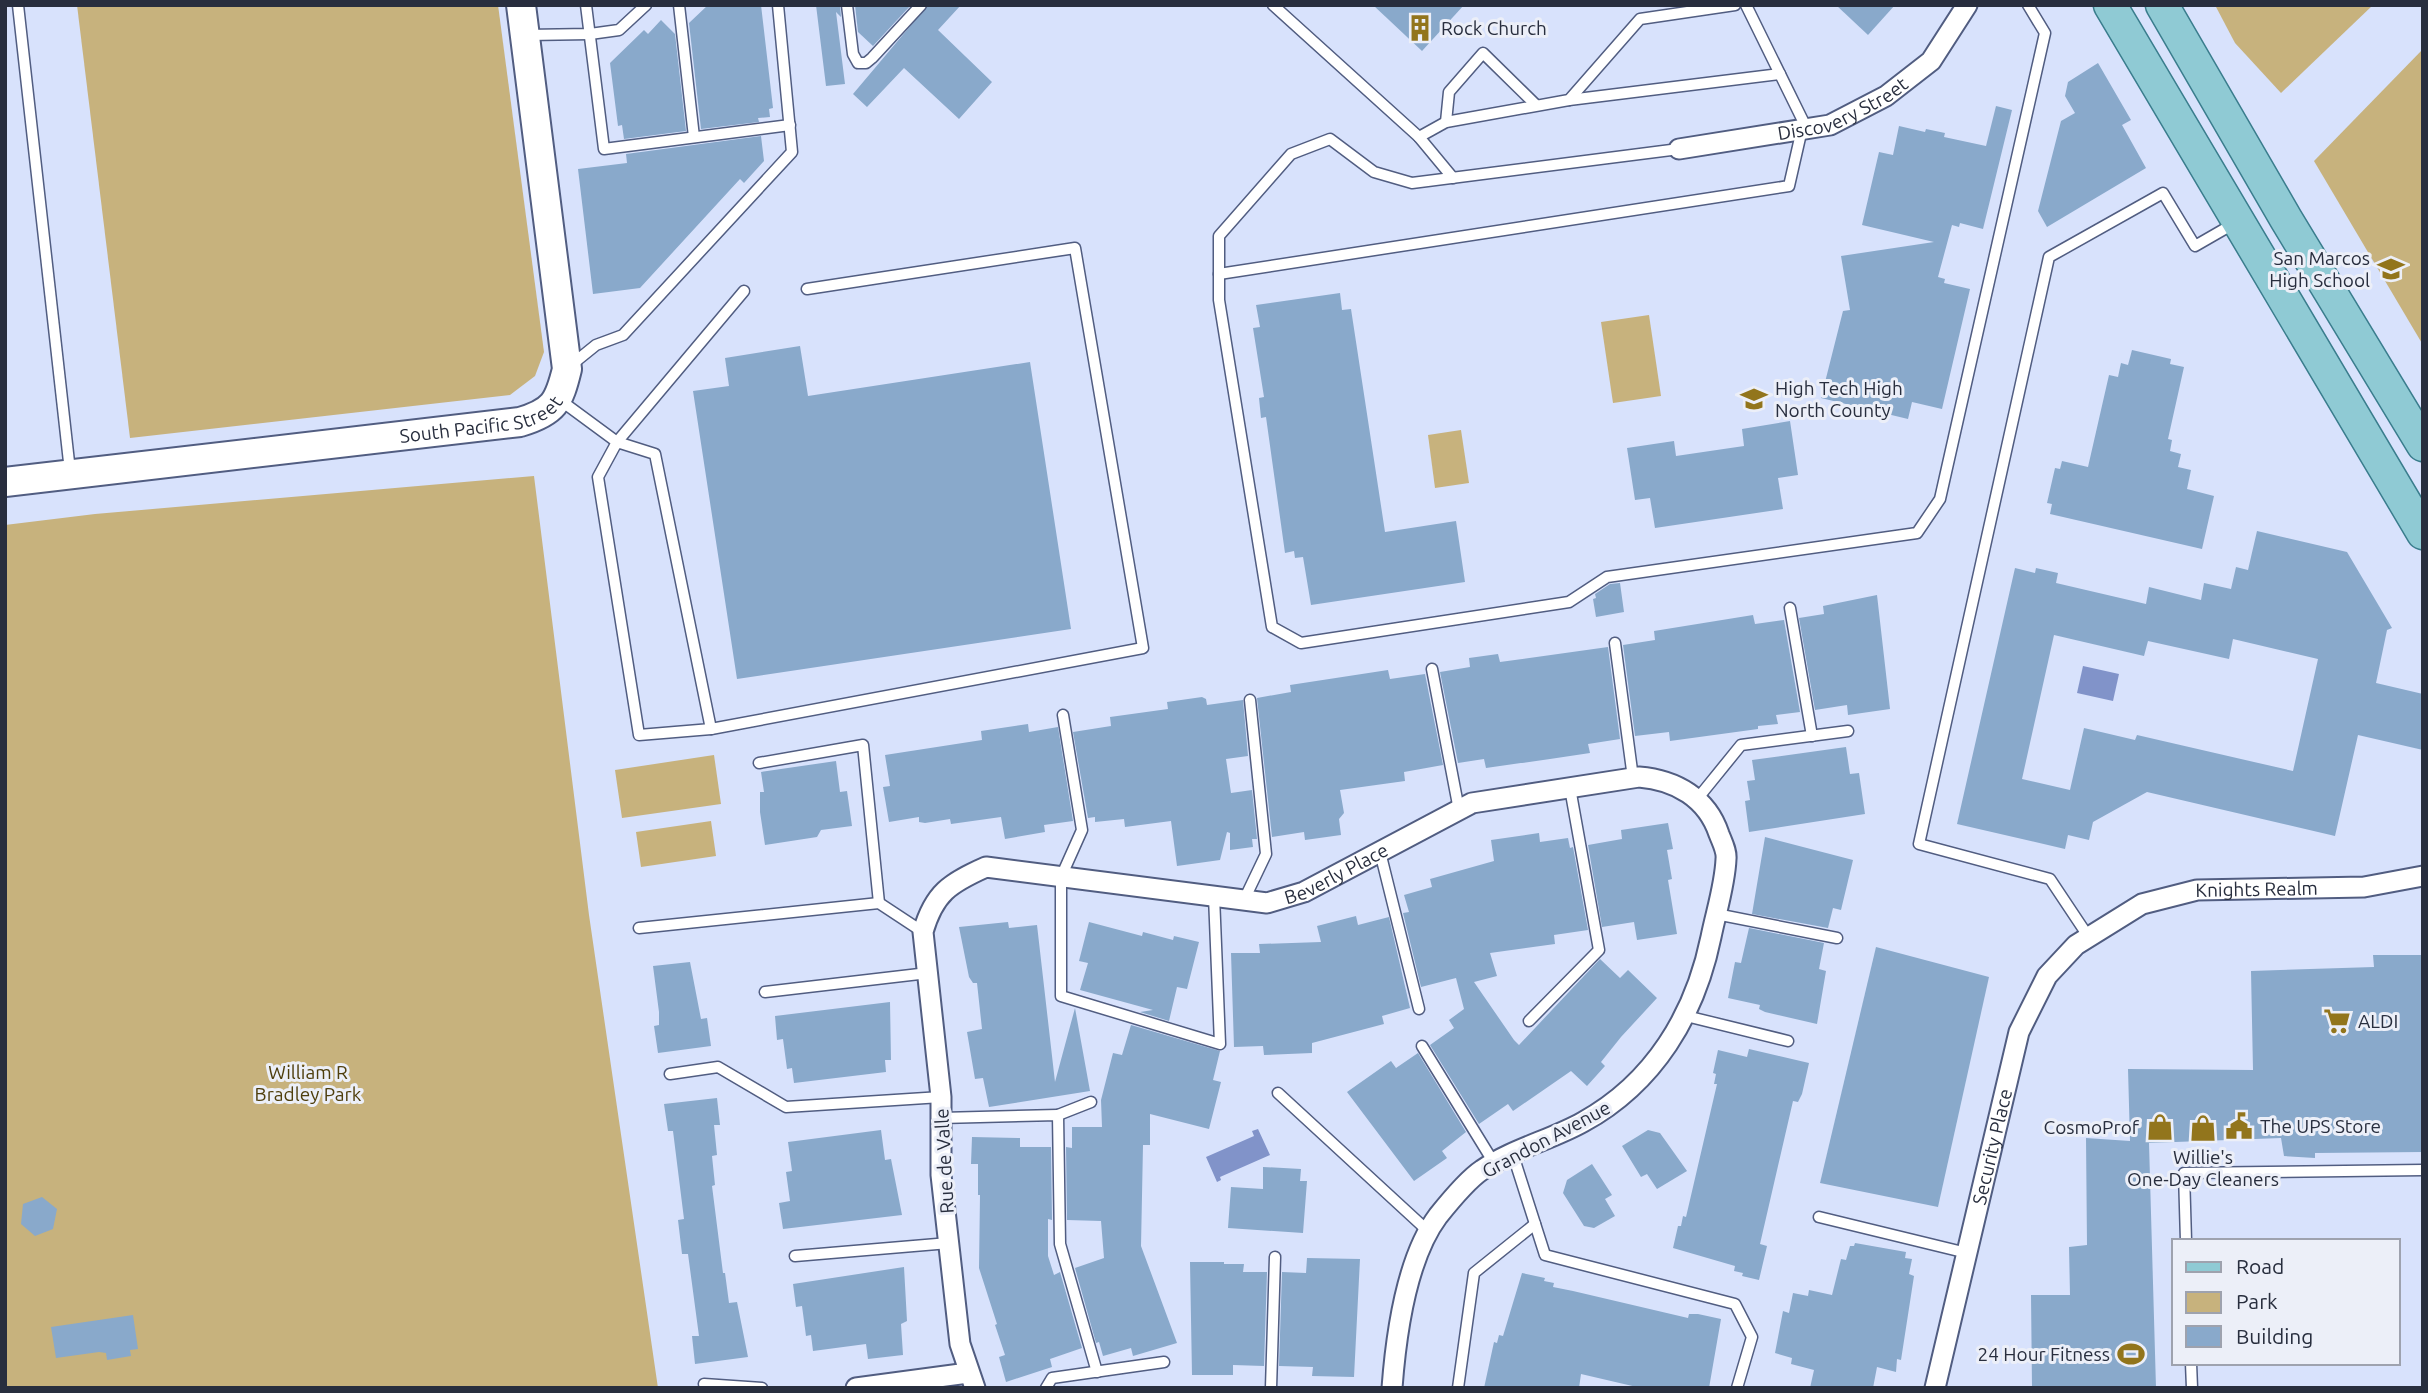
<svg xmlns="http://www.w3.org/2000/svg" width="2428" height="1393" viewBox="0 0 2428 1393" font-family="Ubuntu,sans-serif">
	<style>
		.green { fill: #c7b27d }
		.water { fill: #8193c9 }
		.building { fill: #89a9cb; fill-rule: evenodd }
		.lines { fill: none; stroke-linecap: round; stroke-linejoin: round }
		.lane-casing { stroke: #515d81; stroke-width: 13 }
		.street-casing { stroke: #515d81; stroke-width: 23 }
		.secondary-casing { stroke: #515d81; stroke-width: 32 }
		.primary-casing { stroke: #3a7d8d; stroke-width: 35 }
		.lane { stroke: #fff; stroke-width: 10 }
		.street { stroke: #fff; stroke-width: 19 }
		.secondary { stroke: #fff; stroke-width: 28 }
		.primary { stroke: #8fcad4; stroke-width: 32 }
		.labels { text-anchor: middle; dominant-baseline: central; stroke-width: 6; stroke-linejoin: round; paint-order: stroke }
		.poi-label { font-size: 19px; fill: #282e3e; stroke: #eceff8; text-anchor: start }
		.street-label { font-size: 19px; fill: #282e3e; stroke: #eceff8 }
		.park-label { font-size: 19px; fill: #4e3e0c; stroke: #eceff8 }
	</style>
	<rect width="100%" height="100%" fill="#d8e2fc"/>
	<g class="green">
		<polygon points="77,5 498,5 544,352 535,376 510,395 130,438"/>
		<polygon points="2215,5 2373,5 2281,93 2235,43"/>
		<polygon points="2423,49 2423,345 2314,161"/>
		<polygon points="1649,315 1661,396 1613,403 1601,322"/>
		<polygon points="1461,430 1469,483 1435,488 1428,435"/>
		<polygon points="534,476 589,915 658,1388 5,1388 5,525 95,514"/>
		<polygon points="714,755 721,804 622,818 615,770"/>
		<polygon points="711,821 716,856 641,867 636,832"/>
	</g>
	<g class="water">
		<polygon points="2083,666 2119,674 2113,701 2077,693"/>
		<polygon points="1258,1129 1270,1155 1220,1177 1221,1180 1217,1182 1206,1157 1254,1136 1252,1131"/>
	</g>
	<g class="building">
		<polygon points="708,5 761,5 773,108 769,109 770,117 758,118 759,122 701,129 689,23"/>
		<polygon points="816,5 840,5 841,17 836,12 845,84 826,86"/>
		<polygon points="855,5 911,5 873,46 858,32"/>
		<polygon points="928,5 961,5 938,30 992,82 959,119 904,68 867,107 853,94"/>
		<polygon points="1373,5 1464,5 1422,51"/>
		<polygon points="1836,5 1895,5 1868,35"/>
		<polygon points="661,20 675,34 686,131 624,139 622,125 618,126 610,63 644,30 648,34"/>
		<polygon points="2098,63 2131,120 2122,125 2146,168 2047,227 2038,211 2061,121 2075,113 2065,96 2068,82"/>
		<polygon points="1996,106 2012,110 1983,229 1960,223 1959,227 1952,225 1938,277 1945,279 1944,283 1970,289 1942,409 1912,402 1908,419 1821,398 1843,311 1850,310 1841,256 1934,242 1862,225 1879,152 1893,155 1899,126 1925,132 1926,129 1945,133 1944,137 1986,146"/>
		<polygon points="761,136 764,161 744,183 740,179 640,288 593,294 578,169 627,163 626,154"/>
		<polygon points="1340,293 1342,310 1351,309 1385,532 1456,521 1465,582 1311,605 1303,557 1295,558 1294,551 1285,553 1266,417 1261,418 1259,398 1264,397 1253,328 1260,327 1256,305"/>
		<polygon points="800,346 808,396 1030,362 1071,629 737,679 693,391 729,386 725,358"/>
		<polygon points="2132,350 2171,359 2170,364 2184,367 2168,439 2172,440 2170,451 2181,454 2178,467 2191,470 2187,489 2214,496 2202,549 2050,514 2052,504 2047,503 2055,468 2060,469 2062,461 2088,467 2109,375 2118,377 2121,363 2128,365"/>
		<polygon points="1790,421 1798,475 1778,478 1783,509 1655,528 1650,498 1635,500 1627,448 1674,441 1676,456 1744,446 1742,429"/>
		<path d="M2257,531L2347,552L2392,628L2387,630L2376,683L2423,694V750L2358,735L2335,836L2147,792L2093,822L2089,840L2068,835L2065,849L1957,824L2015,568L2035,573L2036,568L2058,573L2056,583L2146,604L2149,587L2201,600L2204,583L2231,589L2236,567L2248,570ZM2054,635L2144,656L2148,641L2229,659L2233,639L2318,659L2293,771L2137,735L2135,740L2084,728L2070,790L2022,779Z"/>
		<polygon points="1620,583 1624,612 1596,617 1593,599 1596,598 1595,594 1610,584"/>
		<polygon points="1877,595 1890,709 1848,715 1847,705 1815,710 1799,618 1824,614 1823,606"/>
		<polygon points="1753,615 1755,624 1784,620 1800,712 1776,715 1778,724 1758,726 1758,729 1670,741 1669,732 1635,736 1623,645 1655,640 1654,631"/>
		<polygon points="1608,647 1620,739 1588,744 1590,753 1550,759 1486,768 1484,759 1458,763 1440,672 1470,667 1469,658 1498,654 1500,662"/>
		<polygon points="1388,670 1390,679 1425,674 1443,765 1404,772 1405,781 1340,790 1344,813 1339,819 1341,835 1305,840 1304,832 1272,837 1257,698 1291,692 1290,685"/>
		<polygon points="1202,697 1206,699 1207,705 1243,700 1248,756 1226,759 1231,793 1252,790 1257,839 1252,839 1253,847 1230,850 1230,833 1227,832 1220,860 1177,866 1171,821 1125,827 1124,819 1095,822 1095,817 1088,818 1073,732 1111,726 1110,717 1168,709 1167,702"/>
		<polygon points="1028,724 1029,732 1058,727 1073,821 1044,825 1045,832 1005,839 1001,817 951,824 950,819 925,823 919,822 919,817 889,822 883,787 890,786 885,755 982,740 981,731"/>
		<polygon points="1846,747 1850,774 1859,773 1865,814 1749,832 1745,801 1750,800 1747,781 1755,780 1752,760"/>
		<polygon points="836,761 840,792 847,791 852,826 821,830 817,837 765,845 760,812 760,792 764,792 761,772"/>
		<polygon points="1668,823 1673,849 1667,850 1672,879 1668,880 1677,934 1637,940 1634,922 1602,927 1588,845 1622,839 1621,830"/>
		<polygon points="1539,833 1540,842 1568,838 1570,848 1573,847 1588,930 1554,935 1555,944 1490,953 1497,976 1474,982 1514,1040 1519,1045 1600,959 1620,978 1628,970 1657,998 1621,1037 1601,1062 1605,1066 1587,1086 1571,1071 1513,1111 1508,1104 1479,1124 1430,1045 1454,1028 1449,1020 1464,1009 1456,978 1421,987 1403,913 1409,912 1404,895 1432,887 1430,879 1494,861 1491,840"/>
		<polygon points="1765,837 1853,860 1841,910 1833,908 1828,928 1752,914"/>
		<polygon points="1356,916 1358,925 1389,917 1410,1008 1382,1016 1384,1024 1312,1043 1312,1053 1264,1055 1263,1046 1234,1047 1231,953 1260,953 1259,944 1321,942 1317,926"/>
		<polygon points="1008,922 1009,928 1037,925 1055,1082 1075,1008 1090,1091 989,1107 983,1078 975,1079 967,1032 982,1029 977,983 973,983 969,977 959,927"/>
		<polygon points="1089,922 1142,936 1143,932 1173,940 1174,936 1199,942 1187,989 1177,987 1169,1021 1140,1012 1153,1010 1080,990 1088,963 1079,961"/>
		<polygon points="1749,928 1824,943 1819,969 1826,971 1817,1024 1765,1012 1759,1009 1760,1005 1728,998 1735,962 1741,963"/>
		<polygon points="1876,947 1989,977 1938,1207 1820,1183"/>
		<polygon points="2373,955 2423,955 2423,1152 2315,1153 2315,1158 2284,1156 2281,1138 2149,1143 2156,1388 2032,1388 2031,1295 2070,1295 2069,1247 2087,1245 2086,1138 2130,1141 2128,1069 2253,1070 2251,971 2374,967"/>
		<polygon points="690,962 701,1019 707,1018 711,1046 658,1053 654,1026 659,1025 659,1012 653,966"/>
		<polygon points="890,1002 891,1060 885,1060 886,1072 794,1083 792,1068 787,1069 783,1039 777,1040 775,1016"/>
		<polygon points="1131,1025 1220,1051 1213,1080 1221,1082 1209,1129 1150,1114 1150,1145 1143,1145 1141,1246 1177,1343 1133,1356 1131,1348 1103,1356 1099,1342 1096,1343 1075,1268 1104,1258 1101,1221 1067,1220 1066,1147 1072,1148 1072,1127 1102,1127 1101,1100 1113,1053 1122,1055"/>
		<polygon points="1749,1049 1809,1063 1802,1094 1798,1102 1793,1101 1760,1244 1767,1246 1759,1280 1742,1276 1743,1273 1734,1271 1735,1266 1673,1248 1678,1226 1681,1226 1683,1216 1686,1217 1717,1084 1714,1084 1716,1074 1713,1073 1718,1050 1747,1057"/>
		<polygon points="1418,1053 1466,1132 1442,1151 1447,1158 1414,1181 1347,1092 1391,1061 1396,1068"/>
		<polygon points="717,1098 720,1125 714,1125 717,1155 712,1156 715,1185 712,1186 723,1273 725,1273 729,1303 737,1302 748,1357 695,1364 692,1336 699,1336 688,1254 682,1254 678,1220 684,1219 673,1131 668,1131 664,1104"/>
		<polygon points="881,1130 885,1160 891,1159 902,1215 783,1229 779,1203 790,1201 786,1172 792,1171 788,1142"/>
		<polygon points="1648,1130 1660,1133 1687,1171 1657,1189 1647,1174 1641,1177 1622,1146"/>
		<polygon points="972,1137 1020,1138 1020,1147 1051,1147 1052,1220 1048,1219 1048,1256 1054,1275 1060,1272 1082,1348 1050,1359 1052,1367 1006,1382 999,1357 1005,1355 995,1325 997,1324 979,1268 980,1195 978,1195 978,1164 971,1164"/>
		<polygon points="1592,1164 1612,1195 1605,1199 1615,1216 1594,1228 1584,1226 1563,1193 1567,1180"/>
		<polygon points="1263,1167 1301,1169 1300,1181 1307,1181 1303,1233 1228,1228 1231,1187 1263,1189"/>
		<polygon points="42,1197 57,1209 53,1229 35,1236 21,1224 23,1204"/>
		<polygon points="1855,1243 1906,1252 1905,1258 1912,1259 1909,1274 1914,1276 1901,1360 1897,1359 1896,1372 1877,1367 1873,1388 1810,1388 1814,1370 1791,1364 1792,1358 1775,1353 1783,1311 1789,1313 1793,1293 1808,1296 1809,1290 1832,1295 1841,1259 1846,1260 1850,1246 1854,1246"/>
		<polygon points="1307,1258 1360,1259 1354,1377 1312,1376 1313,1367 1279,1366 1282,1272 1306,1273"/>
		<polygon points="1190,1262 1224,1262 1224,1264 1244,1264 1243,1272 1267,1272 1264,1366 1233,1365 1233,1375 1192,1375"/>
		<polygon points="904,1267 907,1321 901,1324 903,1355 868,1359 866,1344 813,1351 811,1335 806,1336 802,1306 796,1307 793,1284"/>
		<polygon points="1522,1273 1545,1278 1544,1281 1554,1283 1553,1287 1573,1291 1688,1318 1689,1314 1698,1314 1721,1319 1709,1388 1641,1388 1581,1374 1579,1388 1484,1388 1494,1342 1497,1343 1499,1335 1503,1336"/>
		<polygon points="133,1315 138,1349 130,1350 131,1356 107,1360 106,1353 99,1352 56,1358 51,1327"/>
	</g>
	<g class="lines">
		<defs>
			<g id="lane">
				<polyline points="18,5 70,471"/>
				<polyline points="586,5 604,149 790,125"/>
				<polyline points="679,5 694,137"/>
				<polyline points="847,5 853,54 858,63 866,63 872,58 921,5"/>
				<polyline points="1273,5 1419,137"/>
				<polyline points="1746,5 1807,129"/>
				<polyline points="527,35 590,34 619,30 646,5"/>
				<polyline points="1569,100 1780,74"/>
				<polyline points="1446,122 1449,92 1483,53 1536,105"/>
				<polyline points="1679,149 1412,183 1374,172 1330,139 1291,154 1219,236 1219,300 1272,627 1301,643 1569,602 1607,577 1917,533 1940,499 2045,33 2028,5"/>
				<polyline points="1453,178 1419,137 1446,122 1569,100 1640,19 1735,5"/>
				<polyline points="1219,274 1789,186 1802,129"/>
				<polyline points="570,366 596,345 623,335 792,152 778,5"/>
				<polyline points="560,400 617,442 744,291"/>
				<polygon points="617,442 655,454 711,729 639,735 598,477"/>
				<polyline points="1790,608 1812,736"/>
				<polyline points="1615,643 1633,778"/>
				<polyline points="1432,669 1459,810"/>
				<polyline points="1063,715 1082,830 1061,877 1061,996 1220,1044 1214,896"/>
				<polyline points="711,729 1143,648 1075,248 807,289"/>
				<polyline points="759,763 863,745 879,903"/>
				<polyline points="1698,798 1741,745 1848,731"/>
				<polyline points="1380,852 1419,1009"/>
				<polyline points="1244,900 1266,854 1250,700"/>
				<polyline points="1716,914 1837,938"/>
				<polyline points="639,928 879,903 923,932"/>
				<polyline points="2088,936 2050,879 1919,844 2049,257 2163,193 2195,246 2235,223"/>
				<polyline points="765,992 928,973"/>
				<polyline points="1686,1016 1788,1041"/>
				<polyline points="1529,1021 1599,950 1570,788"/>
				<polyline points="1422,1046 1494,1163"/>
				<polyline points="670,1074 718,1067 786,1107 941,1097"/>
				<polyline points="1278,1093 1429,1232"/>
				<polyline points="1058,1115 1091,1102"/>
				<polyline points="941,1118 1058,1115 1060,1244 1097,1372"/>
				<polyline points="1513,1155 1545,1255 1735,1304 1752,1337 1737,1388"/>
				<polyline points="1819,1217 1967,1253"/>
				<polyline points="2186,1241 2184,1173 2423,1170"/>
				<polyline points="795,1256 949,1243"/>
				<polyline points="2191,1363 2192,1388"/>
				<polyline points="704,1384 762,1388"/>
				<polyline points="1046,1388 1052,1378 1164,1362"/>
				<polyline points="1271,1388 1275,1257"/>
				<polyline points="1458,1388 1474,1273 1535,1224"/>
			</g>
			<g id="street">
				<path id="s1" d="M1679,149L1830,125L1886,96L1931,61L1967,5"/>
				<polyline points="856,1388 968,1373"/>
				<path id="s2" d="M975,1388L960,1344L941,1175V1097L923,932C934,893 950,883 986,867L1267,903L1304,892L1472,803L1639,777C1676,780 1707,798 1719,834C1722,842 1727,851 1726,859C1725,885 1716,912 1711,937C1695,1015 1654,1083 1583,1122C1551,1140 1512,1149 1482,1170C1467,1180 1450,1201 1438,1216C1406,1259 1396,1335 1392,1388"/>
				<path id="s3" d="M1935,1388L2019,1032L2047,976L2076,945L2142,904L2197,890L2364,887L2423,876"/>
			</g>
			<g id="secondary">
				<path id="s4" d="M5,482L520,422C554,412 559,402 567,369L521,5"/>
			</g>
			<g id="primary">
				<polyline points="2110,5 2423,533"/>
				<polyline points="2162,5 2286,219 2423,445"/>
			</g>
		</defs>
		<use href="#lane" class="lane-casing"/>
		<use href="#street" class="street-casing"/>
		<use href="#secondary" class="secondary-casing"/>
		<use href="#primary" class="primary-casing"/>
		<use href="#lane" class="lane"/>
		<use href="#street" class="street"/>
		<use href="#secondary" class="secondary"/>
		<use href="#primary" class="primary"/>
	</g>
	<defs>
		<symbol id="building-bare" viewBox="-9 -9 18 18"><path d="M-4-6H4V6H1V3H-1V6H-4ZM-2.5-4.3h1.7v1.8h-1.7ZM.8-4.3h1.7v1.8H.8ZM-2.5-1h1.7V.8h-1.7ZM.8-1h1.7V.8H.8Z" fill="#92751c" stroke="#eceff8" stroke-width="2.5" paint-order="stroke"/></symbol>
		<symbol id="school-bare" viewBox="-9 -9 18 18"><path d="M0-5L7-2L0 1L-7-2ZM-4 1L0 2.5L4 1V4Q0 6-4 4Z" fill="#92751c" stroke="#eceff8" stroke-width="2.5" paint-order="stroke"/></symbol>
		<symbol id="supermarket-bare" viewBox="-9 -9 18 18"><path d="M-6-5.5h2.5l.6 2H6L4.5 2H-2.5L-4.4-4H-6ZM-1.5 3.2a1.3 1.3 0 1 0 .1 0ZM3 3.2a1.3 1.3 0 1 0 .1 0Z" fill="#92751c" stroke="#eceff8" stroke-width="2.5" paint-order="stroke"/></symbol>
		<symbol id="civic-bare" viewBox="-9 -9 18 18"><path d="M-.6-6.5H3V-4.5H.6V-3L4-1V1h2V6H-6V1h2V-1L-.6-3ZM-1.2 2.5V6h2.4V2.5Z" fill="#92751c" stroke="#eceff8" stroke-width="2.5" paint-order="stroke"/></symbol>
		<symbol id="shop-bare" viewBox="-9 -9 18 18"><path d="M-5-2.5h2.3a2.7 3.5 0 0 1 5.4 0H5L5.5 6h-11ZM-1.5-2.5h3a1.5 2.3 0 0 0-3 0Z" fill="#92751c" stroke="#eceff8" stroke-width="2.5" paint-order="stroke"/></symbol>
		<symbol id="stadium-bare" viewBox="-9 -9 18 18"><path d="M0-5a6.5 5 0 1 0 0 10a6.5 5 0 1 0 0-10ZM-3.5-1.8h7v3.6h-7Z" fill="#92751c" stroke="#eceff8" stroke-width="2.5" paint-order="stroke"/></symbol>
	</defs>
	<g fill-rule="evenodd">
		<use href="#building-bare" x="1401" y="9" width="38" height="38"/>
		<use href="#school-bare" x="2372" y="250" width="38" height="38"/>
		<use href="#school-bare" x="1735" y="380" width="38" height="38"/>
		<use href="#supermarket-bare" x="2318" y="1002" width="38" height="38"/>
		<use href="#civic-bare" x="2220" y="1107" width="38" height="38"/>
		<use href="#shop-bare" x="2141" y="1108" width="38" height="38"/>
		<use href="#shop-bare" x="2184" y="1109" width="38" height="38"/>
		<use href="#stadium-bare" x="2112" y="1335" width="38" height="38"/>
	</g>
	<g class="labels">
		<g class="poi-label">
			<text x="1441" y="28">Rock Church</text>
			<text x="2370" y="258" text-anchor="end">San Marcos<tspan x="2370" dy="22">High School</tspan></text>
			<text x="1775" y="388">High Tech High<tspan x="1775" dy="22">North County</tspan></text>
			<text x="2358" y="1021">ALDI</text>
			<text x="2260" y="1126">The UPS Store</text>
			<text x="2139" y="1127" text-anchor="end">CosmoProf</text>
			<text x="2203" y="1157" text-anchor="middle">Willie's<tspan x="2203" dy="22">One-Day Cleaners</tspan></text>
			<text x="2110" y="1354" text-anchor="end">24 Hour Fitness</text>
		</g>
		<g class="street-label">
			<text stroke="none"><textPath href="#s1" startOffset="170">Discovery Street</textPath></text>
			<text stroke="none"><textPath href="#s4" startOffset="481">South Pacific Street</textPath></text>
			<text stroke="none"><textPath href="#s2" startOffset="914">Beverly Place</textPath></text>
			<text stroke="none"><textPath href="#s3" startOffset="665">Knights Realm</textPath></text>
			<text transform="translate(1546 1139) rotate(-28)">Grandon Avenue</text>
			<text stroke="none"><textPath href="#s3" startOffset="248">Security Place</textPath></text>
			<text transform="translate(944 1161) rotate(-93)">Rue de Valle</text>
		</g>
		<g class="park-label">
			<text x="308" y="1072">William R<tspan x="308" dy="22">Bradley Park</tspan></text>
		</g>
	</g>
	<rect width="2428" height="1393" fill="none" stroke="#282e3e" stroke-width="14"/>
	<rect x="2172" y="1239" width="228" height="126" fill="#eceff8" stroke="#9ea2ae" stroke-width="2"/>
	<rect x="2186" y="1262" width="35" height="10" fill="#8fcad4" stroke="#9ea2ae" stroke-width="2"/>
	<text x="2236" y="1274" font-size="21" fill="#282e3e">Road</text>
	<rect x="2186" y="1292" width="35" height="21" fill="#c7b27d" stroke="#9ea2ae" stroke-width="2"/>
	<text x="2236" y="1309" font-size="21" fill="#282e3e">Park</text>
	<rect x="2186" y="1326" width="35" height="21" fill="#89a9cb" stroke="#9ea2ae" stroke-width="2"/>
	<text x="2236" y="1344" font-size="21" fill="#282e3e">Building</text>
</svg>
